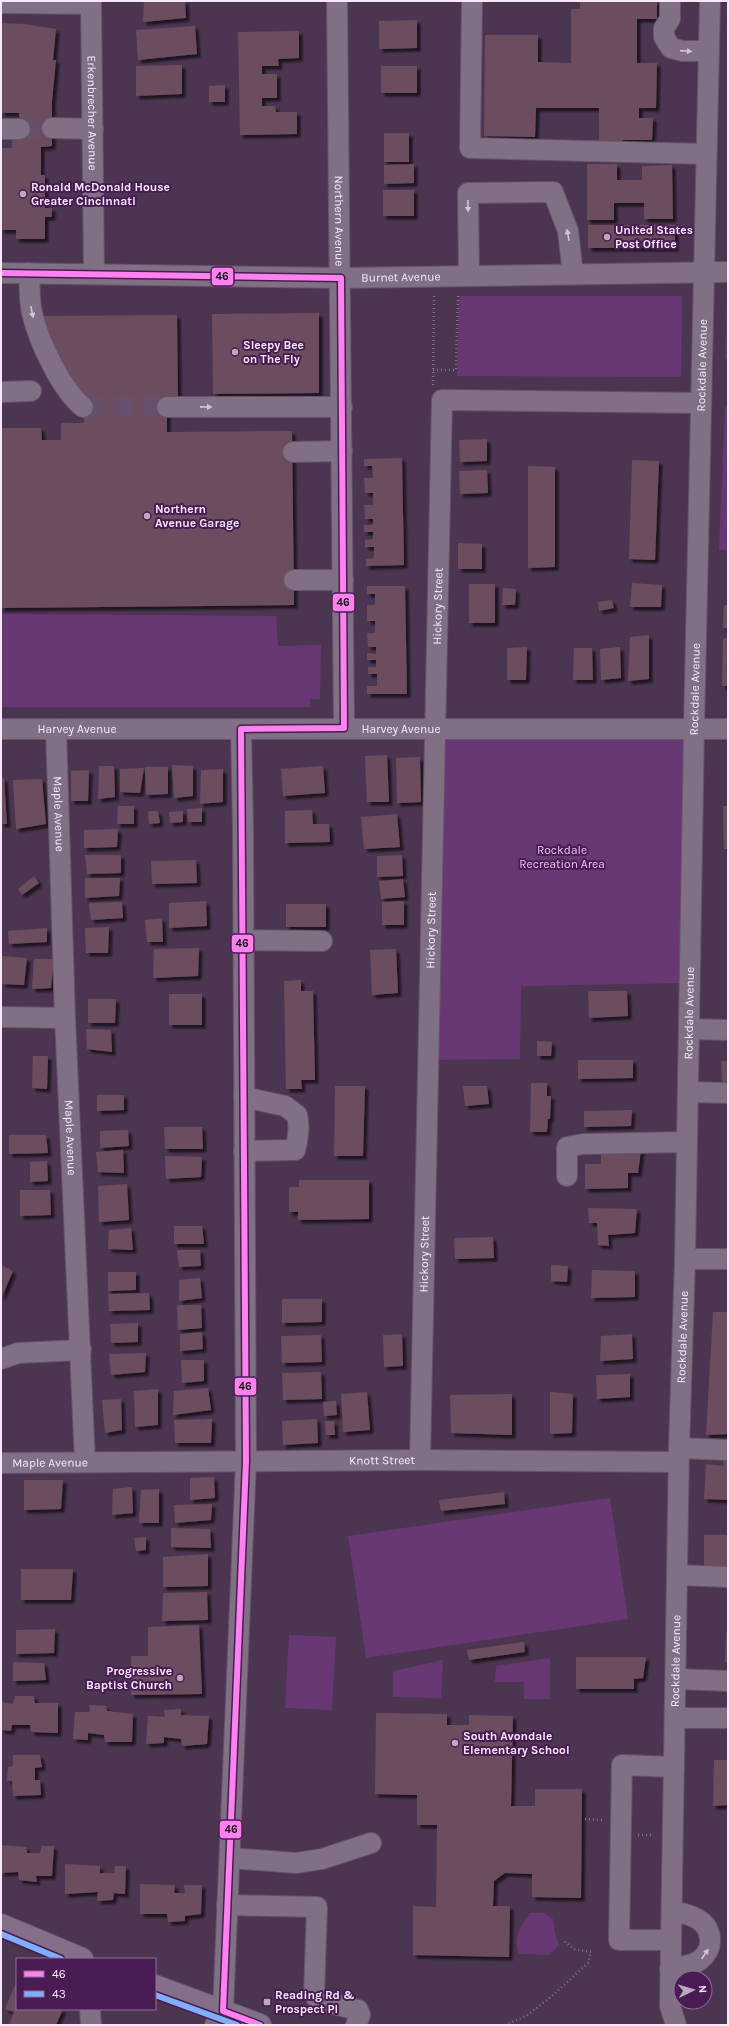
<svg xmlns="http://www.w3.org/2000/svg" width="729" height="2026" viewBox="0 0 729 2026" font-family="Karla,sans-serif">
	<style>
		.green { fill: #683874 }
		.building { fill: #6c4d5e; filter: url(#shadow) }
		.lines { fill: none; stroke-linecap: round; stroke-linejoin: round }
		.minor-tunnel { stroke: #66506b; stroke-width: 20; stroke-dasharray: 20 10; stroke-linecap: butt }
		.minor-casing { stroke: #655269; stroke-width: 22 }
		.major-casing { stroke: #655269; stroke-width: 24 }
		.path { stroke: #817084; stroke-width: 2.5; stroke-dasharray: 1 3; stroke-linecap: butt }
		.minor { stroke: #817085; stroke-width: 20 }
		.major { stroke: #837088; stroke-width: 22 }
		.bus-1-casing { stroke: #491d53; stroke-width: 9 }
		.bus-2-casing { stroke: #491d53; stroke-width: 9 }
		.bus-1 { stroke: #ff80ef; stroke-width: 6 }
		.bus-2 { stroke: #80adff; stroke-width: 6 }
		.oneway { fill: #d4c4d8 }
		.poi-dot { fill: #bca9c0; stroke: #491d53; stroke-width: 1.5 }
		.labels { text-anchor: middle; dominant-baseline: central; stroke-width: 4; stroke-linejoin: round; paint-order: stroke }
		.street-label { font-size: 12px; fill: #f8e8fc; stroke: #491d53 }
		.poi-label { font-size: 12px; font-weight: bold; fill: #f8e8fc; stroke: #491d53; text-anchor: start }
		.park-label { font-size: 12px; fill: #eac6f3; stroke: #491d53 }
		.line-badge { stroke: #491d53; stroke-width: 1.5 }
		.pale-badge-label { font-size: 11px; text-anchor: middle; font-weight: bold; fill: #111 }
	</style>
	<defs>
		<filter id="shadow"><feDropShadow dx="3.5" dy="3.5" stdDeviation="1" flood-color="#0009"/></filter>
	</defs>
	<rect width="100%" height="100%" fill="#4c3551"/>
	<g class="green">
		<polygon points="459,296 682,296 681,377 457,376"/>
		<polygon points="727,297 728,297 728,359 725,359"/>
		<polygon points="725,407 728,407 728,550 719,550"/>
		<polygon points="1,614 276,616 278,646 321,645 320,699 310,699 310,707 1,707"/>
		<polygon points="435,727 694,728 689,983 521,986 520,1059 429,1060"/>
		<polygon points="610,1498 628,1619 366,1658 348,1536"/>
		<polygon points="289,1635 336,1637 332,1710 285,1708"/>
		<polygon points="550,1658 550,1699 524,1699 524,1682 495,1682 496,1666"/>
		<polygon points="443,1660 441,1698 393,1697 393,1671"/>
		<path d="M530,1913H544L553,1919L555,1933L559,1945L549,1955L519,1954C513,1939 521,1925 530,1913Z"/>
	</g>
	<g class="building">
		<polygon points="144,1 185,1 186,18 143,22"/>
		<polygon points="580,1 657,1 657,19 637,19 637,63 657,63 656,108 639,108 639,118 653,118 652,140 623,140 622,148 599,148 599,108 536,108 535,137 484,136 485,35 538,35 538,62 571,63 571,9 580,9"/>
		<polygon points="417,20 417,48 379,49 379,21"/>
		<polygon points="1,23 24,24 56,29 53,60 56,60 52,101 52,146 41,147 41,175 45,175 45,208 52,208 52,217 45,217 45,239 16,239 16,230 1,230 1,148 12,148 12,138 20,137 19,113 1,113"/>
		<polygon points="195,26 197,54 138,60 136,30"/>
		<polygon points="299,31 299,58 278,59 279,66 262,66 262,74 277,74 277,98 262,98 262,106 275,106 276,112 297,112 297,134 240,135 238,32"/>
		<polygon points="182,65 182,94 136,96 136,66"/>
		<rect x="381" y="66" width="36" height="27"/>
		<polygon points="225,85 225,102 209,102 209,86"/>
		<rect x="384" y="133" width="25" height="29"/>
		<polygon points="414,164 414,183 384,184 384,165"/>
		<polygon points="587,164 617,164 617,180 642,180 642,166 672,165 673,219 644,219 644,203 614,203 614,220 587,220"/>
		<rect x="383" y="190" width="31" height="26"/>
		<rect x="588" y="225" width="87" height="23"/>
		<polygon points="319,313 319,393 213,394 212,314"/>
		<polygon points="177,315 178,407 167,407 167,432 292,431 294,605 1,608 1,428 41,428 42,440 61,440 61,423 84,423 83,395 54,360 43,316"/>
		<polygon points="487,439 487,461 460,462 459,440"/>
		<polygon points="402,458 404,565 366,566 366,559 374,558 374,547 365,547 365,540 373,539 373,532 364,532 364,525 373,525 373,519 365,519 364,505 373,505 373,493 365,493 364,478 373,478 372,466 364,466 364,459"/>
		<polygon points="632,460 659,461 655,560 629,559"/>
		<polygon points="528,466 555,467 555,567 528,568"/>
		<polygon points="487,470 488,493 460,494 459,471"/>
		<polygon points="458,543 482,544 482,569 458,569"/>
		<polygon points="632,583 662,585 661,607 630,607"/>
		<rect x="469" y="584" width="26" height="39"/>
		<polygon points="367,586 405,586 407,694 367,694 367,686 377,686 377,674 368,674 368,667 376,667 376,660 367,660 367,653 376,654 376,647 368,647 367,633 375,633 375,621 367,621 367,605 375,605 375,594 367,594"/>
		<polygon points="503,588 516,589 515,605 502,605"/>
		<polygon points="612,600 614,608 599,611 598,602"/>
		<polygon points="724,605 728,605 728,628 723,628"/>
		<polygon points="649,635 649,679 628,681 630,637"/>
		<polygon points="723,638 728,638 728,686 722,686"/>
		<polygon points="527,647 526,680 507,680 507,648"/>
		<polygon points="620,647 621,678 601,680 600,649"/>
		<polygon points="574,648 592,648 593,680 573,680"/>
		<polygon points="387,755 389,802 367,802 365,756"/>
		<polygon points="420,757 421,802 397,803 396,758"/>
		<polygon points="172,765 193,766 193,796 174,798"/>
		<polygon points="99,766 114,766 115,797 98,799"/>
		<polygon points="323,766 325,793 283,796 281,769"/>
		<polygon points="145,767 168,767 168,794 146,795"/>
		<polygon points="144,768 140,793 120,792 120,769"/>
		<polygon points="223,769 223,802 200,804 201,770"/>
		<polygon points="89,770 88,801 71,801 71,771"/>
		<polygon points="1,778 4,778 7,824 1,824"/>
		<polygon points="42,779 46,824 16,829 13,780"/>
		<polygon points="118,806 134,806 134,824 117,824"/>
		<polygon points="723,806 728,806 728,849 724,849"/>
		<polygon points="202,808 202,822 188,822 187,809"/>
		<polygon points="312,810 313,824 329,824 330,842 285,843 285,811"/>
		<polygon points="148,811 158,811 160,823 149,824"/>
		<polygon points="183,811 183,822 170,823 169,812"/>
		<polygon points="397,814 400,847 364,849 361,817"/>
		<polygon points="118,829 117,847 84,848 84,830"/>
		<polygon points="85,855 121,855 121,873 87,874"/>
		<polygon points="402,855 403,876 377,877 377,856"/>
		<polygon points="196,860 197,883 152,884 151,861"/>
		<polygon points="34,876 39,883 22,895 18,889"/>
		<polygon points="85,878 120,878 119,896 85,898"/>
		<polygon points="403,879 405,897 381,899 379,881"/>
		<polygon points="206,901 207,926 169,928 169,903"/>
		<polygon points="404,901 404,925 382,925 382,902"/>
		<polygon points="122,902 123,918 91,920 89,903"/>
		<rect x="286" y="904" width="40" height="23"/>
		<polygon points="162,918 163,942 147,942 145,920"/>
		<polygon points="109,927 108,953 86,953 85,928"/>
		<polygon points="47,928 47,942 9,944 8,931"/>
		<polygon points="199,948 198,976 153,978 154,949"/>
		<polygon points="396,949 398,993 372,995 370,950"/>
		<polygon points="2,956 27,958 24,985 2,984"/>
		<polygon points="34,959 54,959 51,988 32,989"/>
		<polygon points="301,980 301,991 313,991 315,1080 301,1080 302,1089 286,1089 284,981"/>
		<polygon points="588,991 627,991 628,1016 589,1018"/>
		<rect x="169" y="994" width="33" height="31"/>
		<polygon points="88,999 116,999 115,1023 88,1023"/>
		<polygon points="86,1029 111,1030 112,1052 87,1049"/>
		<polygon points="537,1041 552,1042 551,1056 537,1056"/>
		<polygon points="33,1056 48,1056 47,1089 32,1088"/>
		<polygon points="578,1060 633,1060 633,1078 578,1079"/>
		<polygon points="721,1061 728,1061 728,1084 722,1084"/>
		<polygon points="531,1083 547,1083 547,1096 551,1096 550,1119 548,1119 547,1132 530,1132"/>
		<polygon points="335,1086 365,1086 363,1156 334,1156"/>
		<polygon points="463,1086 487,1086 489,1104 465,1106"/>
		<polygon points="97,1095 124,1095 124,1110 97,1111"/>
		<polygon points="632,1110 631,1126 584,1127 584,1111"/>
		<polygon points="164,1127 202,1127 203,1149 165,1149"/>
		<polygon points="128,1130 129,1146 100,1148 100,1131"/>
		<polygon points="9,1135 46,1135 48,1153 9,1154"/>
		<polygon points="123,1150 124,1173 98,1172 96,1152"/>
		<polygon points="641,1150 638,1173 628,1173 628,1188 585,1189 585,1164 601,1164 601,1151"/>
		<polygon points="165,1156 202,1157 201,1177 166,1179"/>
		<polygon points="47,1161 48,1181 30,1182 30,1162"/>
		<polygon points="299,1180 369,1180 369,1219 298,1220 298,1212 289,1212 289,1187 299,1187"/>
		<polygon points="127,1184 129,1220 99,1222 98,1186"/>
		<polygon points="20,1190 50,1190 51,1215 20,1216"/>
		<polygon points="588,1208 637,1209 635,1233 608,1235 609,1246 598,1245 597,1223 589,1223"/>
		<polygon points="174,1226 202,1226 204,1244 174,1244"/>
		<polygon points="131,1228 133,1250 108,1249 109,1230"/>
		<polygon points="493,1237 494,1258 455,1259 454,1238"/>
		<polygon points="177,1250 200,1250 201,1266 179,1267"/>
		<polygon points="1,1265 13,1271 1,1299"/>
		<polygon points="551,1265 568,1266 567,1282 551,1281"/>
		<polygon points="592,1270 635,1271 635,1297 591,1298"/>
		<polygon points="108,1272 136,1272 136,1290 108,1291"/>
		<polygon points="200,1278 202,1298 179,1301 179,1280"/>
		<polygon points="149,1293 150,1310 109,1311 108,1294"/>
		<polygon points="282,1299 322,1299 322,1322 282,1323"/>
		<polygon points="177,1305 201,1305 202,1328 178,1330"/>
		<polygon points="713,1312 728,1312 728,1434 706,1435"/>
		<polygon points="138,1323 138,1342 111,1343 110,1324"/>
		<polygon points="202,1332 203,1349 180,1351 180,1334"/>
		<polygon points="402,1334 403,1366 384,1367 383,1335"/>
		<polygon points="632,1334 633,1359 600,1361 601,1336"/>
		<polygon points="321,1335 322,1362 282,1363 281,1336"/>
		<polygon points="146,1353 145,1372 111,1375 109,1354"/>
		<polygon points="181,1360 204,1360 204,1381 182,1383"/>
		<polygon points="321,1372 322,1399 283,1400 282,1373"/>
		<polygon points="630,1374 630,1397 597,1399 596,1375"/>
		<polygon points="208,1388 211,1410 173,1415 174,1391"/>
		<polygon points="158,1389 158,1425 135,1427 134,1391"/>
		<polygon points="367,1392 370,1430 343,1432 341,1394"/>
		<polygon points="550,1392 573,1394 572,1433 550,1434"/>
		<polygon points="512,1394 512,1435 451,1433 450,1395"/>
		<polygon points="121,1399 122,1430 105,1433 102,1400"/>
		<polygon points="336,1401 337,1415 324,1416 323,1402"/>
		<polygon points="212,1419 211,1443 175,1443 174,1420"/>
		<polygon points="317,1419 318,1443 283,1445 282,1421"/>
		<polygon points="325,1421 334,1421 335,1435 326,1435"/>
		<polygon points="723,1460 728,1460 728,1500 704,1499 706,1464 724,1466"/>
		<polygon points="214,1477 215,1498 190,1500 190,1478"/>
		<polygon points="24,1480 63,1480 61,1509 24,1510"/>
		<polygon points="132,1487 133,1513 112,1515 113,1489"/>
		<polygon points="159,1489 159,1523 139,1523 141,1490"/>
		<polygon points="504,1492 505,1504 441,1511 439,1500"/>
		<polygon points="212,1504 211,1520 175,1523 174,1505"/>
		<polygon points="171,1528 210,1529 211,1548 171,1547"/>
		<rect x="704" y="1535" width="24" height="34"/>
		<polygon points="146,1537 146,1550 136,1551 134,1538"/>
		<polygon points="208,1554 208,1586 163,1587 163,1557"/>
		<polygon points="21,1569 73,1569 71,1600 21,1600"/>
		<polygon points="207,1592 208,1620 162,1621 163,1593"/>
		<polygon points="199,1625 202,1694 131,1695 131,1656 148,1656 148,1627"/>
		<polygon points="55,1629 54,1653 16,1654 16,1630"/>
		<polygon points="726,1632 728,1632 728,1662 725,1662"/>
		<polygon points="524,1642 525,1652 469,1660 467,1650"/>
		<polygon points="576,1657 646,1657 643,1678 634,1679 634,1689 576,1689"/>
		<polygon points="13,1662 44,1663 46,1680 13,1681"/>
		<polygon points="15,1696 34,1696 35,1703 58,1703 58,1733 31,1732 30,1725 12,1725 11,1731 1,1730 1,1702 13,1704"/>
		<polygon points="89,1705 106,1706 107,1711 133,1714 132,1742 105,1742 104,1735 88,1733 88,1740 73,1739 75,1712 90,1712"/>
		<polygon points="181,1709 181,1715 209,1716 207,1744 182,1746 181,1739 164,1737 164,1743 146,1744 148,1716 165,1717 164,1710"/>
		<polygon points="376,1713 447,1714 447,1725 469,1725 469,1715 513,1716 511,1806 535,1806 535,1789 582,1789 581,1898 532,1897 532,1874 505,1873 494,1881 493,1906 510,1906 509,1957 413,1955 413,1906 436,1907 437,1825 417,1825 417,1795 375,1794"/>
		<polygon points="13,1755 40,1755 42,1767 35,1768 35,1780 40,1780 41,1795 13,1796 12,1781 7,1781 8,1767 13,1766"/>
		<polygon points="714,1760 728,1760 728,1805 713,1806"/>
		<polygon points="1,1845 26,1847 27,1853 40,1853 42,1846 54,1846 52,1876 36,1876 37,1882 19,1880 18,1872 1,1873"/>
		<polygon points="65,1864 100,1866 100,1873 114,1873 115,1866 126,1866 125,1894 114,1893 113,1900 97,1901 98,1892 65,1894"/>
		<polygon points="140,1884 175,1885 174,1893 185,1893 184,1885 202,1885 201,1914 185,1916 185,1921 168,1922 167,1914 140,1914"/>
		<polygon points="15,1985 17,1985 17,2009 63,2009 56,2025 9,2025 14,2012 5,2009"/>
	</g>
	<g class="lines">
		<g class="minor-tunnel">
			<polyline points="20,129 52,128"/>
			<polyline points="83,407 167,407"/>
		</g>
		<defs>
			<g id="minor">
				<path id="s1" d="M91,1L94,273"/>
				<path id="s2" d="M337,1L344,728"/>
				<polyline points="472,1 470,148 706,154"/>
				<polyline points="670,1 670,19 664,28 664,37 671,48 683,51 709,51"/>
				<polyline points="1,3 91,4"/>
				<polyline points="52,128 93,129"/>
				<polyline points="1,129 20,129"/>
				<path id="s3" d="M1,273L341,278L728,272"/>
				<path d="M29,273C30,286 29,301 32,313C39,342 61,389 83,407"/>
				<polyline points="469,275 468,193 553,192 568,231 573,274"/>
				<polyline points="1,392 31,391"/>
				<polyline points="167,407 342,407"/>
				<polyline points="293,452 342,451"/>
				<polyline points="294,580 343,580"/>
				<path id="s4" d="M1,729H728"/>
				<path id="s5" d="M56,729L65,1018L85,1462"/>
				<polyline points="243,940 322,941"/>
				<polyline points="1,1017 65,1018"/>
				<polyline points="689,1029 728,1030"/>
				<polyline points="688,1092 728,1093"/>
				<path d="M244,1097L285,1106L297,1115C300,1127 298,1139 295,1150L244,1151"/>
				<polyline points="567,1176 567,1147 583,1144 687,1142"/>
				<polyline points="685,1259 728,1259"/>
				<polyline points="1,1359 18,1353 81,1350"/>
				<polyline points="679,1448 728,1450"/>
				<path id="s6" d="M420,1460L442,400L700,403"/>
				<path id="s7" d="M1,1463L420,1460L678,1462"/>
				<polyline points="677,1575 728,1577"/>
				<polyline points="676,1679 728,1681"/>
				<polyline points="675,1718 728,1718"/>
				<polyline points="230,1858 296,1863 322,1859 371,1843"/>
				<polyline points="227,1905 317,1907 314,1994 318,2000 358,2010 360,2015 356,2025"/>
				<polyline points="671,1940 619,1940 622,1765 674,1767"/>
				<path d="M670,1969C680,1967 692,1966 700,1960C705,1956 710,1949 710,1942C711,1920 690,1914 672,1911"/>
				<polyline points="90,2009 91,2025"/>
				<polyline points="215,2025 223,2011 246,1461 243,831 241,729"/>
				<path id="s8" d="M676,2025L670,2006L679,1448L685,1259L694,728L710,1"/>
			</g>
			<g id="major">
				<polyline points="1,1925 82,1959"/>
				<polyline points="155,1986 260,2025"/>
			</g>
		</defs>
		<use href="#minor" class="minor-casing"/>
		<use href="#major" class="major-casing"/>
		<g class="path">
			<polyline points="433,370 456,370 458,294"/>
			<polyline points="433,385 434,294"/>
			<polyline points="585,1819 604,1820"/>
			<polyline points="638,1835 653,1835"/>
			<polyline points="505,2025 526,2016 551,1997 588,1963 591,1952 574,1949 564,1941"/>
		</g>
		<use href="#minor" class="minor"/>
		<use href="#major" class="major"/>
		<defs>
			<polyline id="bus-1" points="1,273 341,278 344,728 241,729 246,1461 223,2011 260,2025"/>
			<g id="bus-2">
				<polyline points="1,1934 61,1959"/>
				<polyline points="155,1995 237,2025"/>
			</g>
		</defs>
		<use href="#bus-1" class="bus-1-casing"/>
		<use href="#bus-2" class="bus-2-casing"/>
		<use href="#bus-1" class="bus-1"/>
		<use href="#bus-2" class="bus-2"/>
	</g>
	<defs><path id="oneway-solid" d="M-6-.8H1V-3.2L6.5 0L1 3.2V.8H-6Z"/></defs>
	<g class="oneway">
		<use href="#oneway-solid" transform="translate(686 51) rotate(4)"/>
		<use href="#oneway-solid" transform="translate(468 206) rotate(89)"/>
		<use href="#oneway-solid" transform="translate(568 235) rotate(-100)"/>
		<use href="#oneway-solid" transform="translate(32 312) rotate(79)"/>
		<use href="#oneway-solid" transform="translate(206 407) rotate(1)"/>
		<use href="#oneway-solid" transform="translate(705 1954) rotate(-56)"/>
	</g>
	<g class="poi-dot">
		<circle cx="23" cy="194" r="4"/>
		<circle cx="607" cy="237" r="4"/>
		<circle cx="235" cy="352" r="4"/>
		<circle cx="147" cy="516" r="4"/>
		<circle cx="180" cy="1678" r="4"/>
		<circle cx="455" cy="1743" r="4"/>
		<rect x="263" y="1998" width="8" height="8" rx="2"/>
	</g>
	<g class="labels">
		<g class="street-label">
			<text stroke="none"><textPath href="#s1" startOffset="112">Erkenbrecher Avenue</textPath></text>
			<text stroke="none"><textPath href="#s2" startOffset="220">Northern Avenue</textPath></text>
			<text stroke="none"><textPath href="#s3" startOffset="400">Burnet Avenue</textPath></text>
			<text stroke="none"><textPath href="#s8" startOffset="1661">Rockdale Avenue</textPath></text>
			<text stroke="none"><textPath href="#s6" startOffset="854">Hickory Street</textPath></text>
			<text stroke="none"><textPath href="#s8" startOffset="1337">Rockdale Avenue</textPath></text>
			<text stroke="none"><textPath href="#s4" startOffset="400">Harvey Avenue</textPath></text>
			<text stroke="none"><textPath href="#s4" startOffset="76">Harvey Avenue</textPath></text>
			<text stroke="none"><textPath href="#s5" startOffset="85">Maple Avenue</textPath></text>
			<text stroke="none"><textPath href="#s6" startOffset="530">Hickory Street</textPath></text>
			<text stroke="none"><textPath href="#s8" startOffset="1013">Rockdale Avenue</textPath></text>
			<text stroke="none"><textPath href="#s5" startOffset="409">Maple Avenue</textPath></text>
			<text stroke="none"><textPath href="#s6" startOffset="206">Hickory Street</textPath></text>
			<text stroke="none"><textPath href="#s8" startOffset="689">Rockdale Avenue</textPath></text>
			<text stroke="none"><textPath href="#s7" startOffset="49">Maple Avenue</textPath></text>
			<text stroke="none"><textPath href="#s7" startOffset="381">Knott Street</textPath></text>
			<text stroke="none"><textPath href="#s8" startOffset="365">Rockdale Avenue</textPath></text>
		</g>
		<g class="poi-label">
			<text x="31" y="187">Ronald McDonald House<tspan x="31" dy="14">Greater Cincinnati</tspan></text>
			<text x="615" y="230">United States<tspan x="615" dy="14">Post Office</tspan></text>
			<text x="243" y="345">Sleepy Bee<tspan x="243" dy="14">on The Fly</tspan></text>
			<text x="155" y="509">Northern<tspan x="155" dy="14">Avenue Garage</tspan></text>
			<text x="172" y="1671" text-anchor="end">Progressive<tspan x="172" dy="14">Baptist Church</tspan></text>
			<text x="463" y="1736">South Avondale<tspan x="463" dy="14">Elementary School</tspan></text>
			<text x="275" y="1995">Reading Rd &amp;<tspan x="275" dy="14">Prospect Pl</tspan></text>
		</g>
		<g class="park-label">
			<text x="562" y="850">Rockdale<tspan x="562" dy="14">Recreation Area</tspan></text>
		</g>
	</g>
	<g class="line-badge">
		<rect x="211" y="267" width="23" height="19" rx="4" fill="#ff80ef"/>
		<rect x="332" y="593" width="23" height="19" rx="4" fill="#ff80ef"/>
		<rect x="231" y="934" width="23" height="19" rx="4" fill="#ff80ef"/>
		<rect x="234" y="1377" width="23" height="19" rx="4" fill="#ff80ef"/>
		<rect x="219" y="1820" width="23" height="19" rx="4" fill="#ff80ef"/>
	</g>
	<g class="pale-badge-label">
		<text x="222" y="280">46</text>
		<text x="343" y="606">46</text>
		<text x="242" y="947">46</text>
		<text x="245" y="1390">46</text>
		<text x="231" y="1833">46</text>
	</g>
	<rect width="729" height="2026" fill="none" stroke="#f8e8fc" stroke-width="4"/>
	<rect x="16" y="1958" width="140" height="52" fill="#491d53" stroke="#8f6e97"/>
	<rect x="24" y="1971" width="20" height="6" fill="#ff80ef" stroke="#8f6e97"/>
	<text x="52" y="1978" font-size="12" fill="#f8e8fc">46</text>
	<rect x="24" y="1991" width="20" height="6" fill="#80adff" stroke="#8f6e97"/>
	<text x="52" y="1998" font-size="12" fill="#f8e8fc">43</text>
	<g transform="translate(693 1990) rotate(85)"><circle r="19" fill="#491d53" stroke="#8f6e97"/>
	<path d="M0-3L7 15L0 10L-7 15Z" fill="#bca9c0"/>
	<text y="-6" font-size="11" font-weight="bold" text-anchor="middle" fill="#f8e8fc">N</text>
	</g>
</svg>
